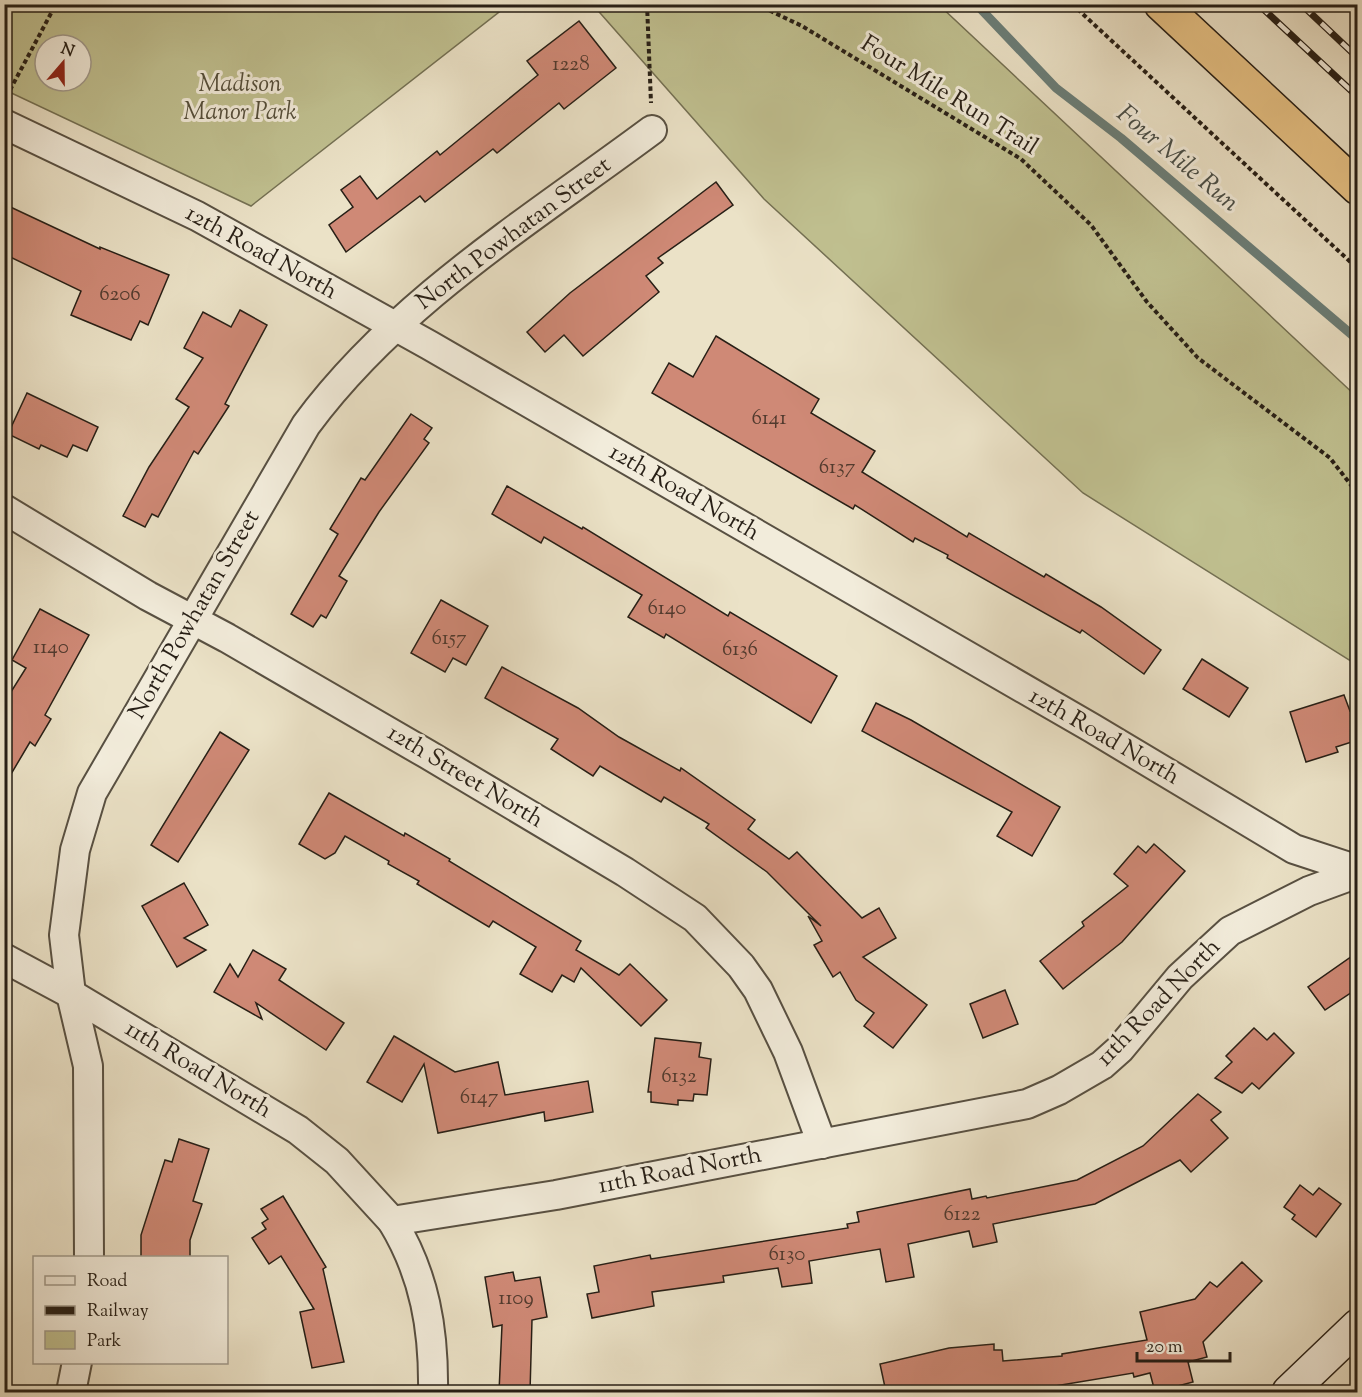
<svg xmlns="http://www.w3.org/2000/svg" width="1362" height="1397" viewBox="0 0 1362 1397" font-family="'Sorts Mill Goudy',serif">
	<style>
		.green { fill: #c0c090; stroke: #747053; stroke-width: 1.5; fill-rule: evenodd }
		.lines { fill: none; stroke-linecap: round; stroke-linejoin: round }
		.stream { stroke: #6b7e78; stroke-width: 9 }
		.building { fill: #cf8976; stroke: #271f16; stroke-width: 1.5 }
		.street-casing { stroke: #585042; stroke-width: 32 }
		.secondary-casing { stroke: #271f16; stroke-width: 36 }
		.highway-casing { stroke: #271f16; stroke-width: 36 }
		.path { stroke: #271f16; stroke-width: 4; stroke-dasharray: 4.5 3; stroke-linecap: butt }
		.street { stroke: #f2ecdb; stroke-width: 28 }
		.secondary { stroke: #f2ecdb; stroke-width: 33 }
		.highway { stroke: #e6c184; stroke-width: 33 }
		.rail-casing { stroke: #271f16; stroke-width: 7 }
		.rail { stroke: #f2ecdb; stroke-width: 4.5; stroke-dasharray: 14; stroke-linecap: butt }
		.labels { text-anchor: middle; dominant-baseline: central; stroke-width: 6; stroke-linejoin: round; paint-order: stroke }
		.number-label { font-size: 21px; fill: #513a2e }
		.park-label { font-size: 24px; font-style: italic; fill: #554f3b; stroke: #f2ecdb }
		.street-label { font-size: 24px; fill: #271f16; stroke: #f2ecdb }
		.water-label { font-size: 26px; font-style: italic; fill: #494e47; stroke: #f2ecdb }
	</style>
	<rect width="100%" height="100%" fill="#ebe2c7"/>
	<filter id="stains"><feTurbulence type="fractalNoise" baseFrequency=".00333" numOctaves="4"/><feColorMatrix values="0 0 0 0 .2 0 0 0 0 .09 0 0 0 0 .02 0 0 0 .5 -.17"/></filter>
	<radialGradient id="worn" r=".72"><stop offset=".6" stop-color="#630" stop-opacity="0"/><stop offset="1" stop-color="#630" stop-opacity=".3"/></radialGradient>
	<g class="green">
		<path d="M4,5L5,4L508,5L251,206L5,90ZM45,45H81V81H45Z"/>
		<polygon points="593,5 939,5 1357,397 1357,665 1083,493 764,199"/>
	</g>
	<g class="lines">
		<polyline class="stream" points="976,4 1056,88 1121,138 1358,340"/>
	</g>
	<g class="building">
		<polygon points="579,21 616,68 564,109 559,103 497,153 493,149 425,202 420,196 346,252 329,225 353,207 341,190 360,176 377,199 437,151 440,155 538,75 527,61"/>
		<polygon points="716,182 733,205 658,258 663,263 646,276 659,292 583,356 564,335 545,352 527,332 570,293"/>
		<polygon points="4,204 100,249 100,247 169,275 148,325 140,321 131,340 71,315 81,291 4,254"/>
		<polygon points="240,310 267,325 225,404 229,406 198,454 194,451 158,517 152,514 145,527 123,516 149,467 189,407 176,399 203,358 184,348 203,312 231,327"/>
		<polygon points="716,336 819,399 811,413 875,451 862,472 967,537 969,533 1044,577 1046,574 1101,607 1161,650 1144,674 1082,630 1080,633 947,558 948,555 915,538 913,542 855,505 853,509 652,393 669,363 693,377"/>
		<polygon points="27,393 98,427 87,451 73,445 67,457 41,445 39,449 8,434"/>
		<polygon points="411,414 432,428 424,439 429,443 379,512 339,576 347,581 326,618 321,615 313,627 291,614 338,534 330,529 361,478 365,480"/>
		<polygon points="507,486 582,529 583,527 728,616 730,612 837,676 811,723 666,634 664,638 628,617 642,595 544,537 541,543 492,514"/>
		<polygon points="441,600 488,626 466,665 453,658 445,672 411,653"/>
		<polygon points="40,609 89,635 45,715 51,719 35,746 30,742 4,786 4,703 26,668 12,660"/>
		<polygon points="1202,659 1248,688 1229,717 1183,689"/>
		<polygon points="502,667 578,708 619,737 680,771 681,768 755,820 748,829 789,859 797,852 862,918 879,908 896,938 863,957 927,1005 893,1048 864,1026 874,1013 856,1000 840,972 833,977 814,945 822,941 808,916 821,926 767,872 706,828 709,824 664,797 661,802 600,766 593,776 551,749 558,739 485,698"/>
		<polygon points="1344,695 1350,711 1358,709 1358,740 1336,747 1338,752 1306,762 1290,712"/>
		<polygon points="876,703 911,720 1060,807 1032,856 997,836 1012,812 862,731"/>
		<polygon points="220,732 249,750 178,862 151,845"/>
		<polygon points="329,793 404,836 405,833 450,859 449,861 581,941 576,950 619,975 630,964 667,1000 641,1026 581,968 574,982 562,975 552,992 520,974 536,947 493,921 489,927 417,884 419,881 388,864 389,861 345,836 335,853 325,859 299,844"/>
		<polygon points="1154,844 1185,871 1122,942 1063,989 1040,961 1084,926 1082,922 1128,886 1114,874 1138,846 1146,853"/>
		<polygon points="184,883 208,925 184,938 206,950 177,967 142,906"/>
		<polygon points="253,950 286,969 279,980 344,1023 326,1050 256,1003 262,1019 214,992 230,964 238,977"/>
		<polygon points="1358,952 1358,988 1325,1010 1308,987"/>
		<polygon points="1005,990 1018,1024 983,1038 970,1004"/>
		<polygon points="1254,1028 1267,1040 1274,1033 1294,1053 1259,1089 1252,1083 1242,1093 1215,1078 1232,1062 1226,1056"/>
		<polygon points="394,1036 455,1072 498,1062 505,1095 588,1081 593,1112 545,1121 544,1112 438,1133 424,1064 402,1102 367,1082"/>
		<polygon points="655,1038 701,1043 699,1057 711,1059 707,1095 694,1094 693,1101 678,1100 678,1105 651,1102 651,1092 648,1092"/>
		<polygon points="1198,1094 1221,1112 1211,1120 1228,1138 1191,1172 1180,1160 1095,1204 993,1224 997,1242 973,1247 969,1231 908,1244 914,1277 886,1282 880,1249 809,1261 812,1283 782,1287 778,1268 723,1276 724,1282 652,1292 654,1306 592,1318 587,1294 599,1292 594,1266 650,1255 651,1259 848,1228 847,1224 859,1222 857,1212 970,1189 972,1199 986,1196 987,1198 1077,1180 1143,1146"/>
		<polygon points="179,1139 209,1149 193,1201 202,1204 190,1240 190,1257 141,1257 141,1235 165,1160 172,1162"/>
		<polygon points="1300,1185 1313,1195 1319,1188 1341,1204 1316,1237 1292,1219 1295,1215 1284,1207"/>
		<polygon points="283,1196 326,1267 323,1269 344,1362 312,1368 300,1312 314,1309 281,1256 269,1264 252,1238 266,1229 262,1223 268,1219 261,1209"/>
		<polygon points="1242,1262 1262,1281 1203,1342 1207,1357 1188,1362 1193,1382 1155,1392 1150,1373 1134,1377 1133,1373 1043,1388 995,1392 886,1392 880,1364 949,1348 994,1344 994,1350 1002,1350 1003,1361 1062,1356 1062,1354 1147,1340 1140,1312 1195,1299 1210,1282 1217,1287"/>
		<polygon points="513,1272 515,1281 540,1277 547,1317 532,1320 530,1392 499,1392 502,1325 493,1327 485,1277"/>
	</g>
	<g class="lines">
		<defs>
			<g id="street">
				<polyline points="4,124 197,216 429,345 1092,728 1294,849 1358,870"/>
				<polyline points="4,509 148,596 227,638 427,754 625,872 695,918 741,966 758,990 788,1052 822,1144"/>
				<polyline points="4,958 71,994 298,1130 337,1161 392,1221 556,1195 1027,1104 1059,1090 1102,1065 1120,1049 1180,977 1230,931 1309,891 1358,873"/>
				<path d="M392,1221C425,1275 434,1330 433,1392"/>
				<path d="M89,1258L88,1066L71,994L64,935L75,850L92,793L306,425C396,303 531,220 652,130"/>
				<polyline points="71,1392 77,1362"/>
			</g>
			<polyline id="secondary" points="1289,1392 1358,1326"/>
			<polyline id="highway" points="1161,4 1358,188"/>
		</defs>
		<use href="#street" class="street-casing"/>
		<use href="#secondary" class="secondary-casing"/>
		<use href="#highway" class="highway-casing"/>
		<g class="path">
			<polyline points="647,4 651,103"/>
			<polyline points="756,4 802,26 1021,159 1091,225 1147,302 1198,358 1330,458 1358,494"/>
			<polyline points="1072,4 1358,269"/>
			<polyline points="10,90 56,4"/>
		</g>
		<use href="#street" class="street"/>
		<use href="#secondary" class="secondary"/>
		<use href="#highway" class="highway"/>
		<defs>
			<g id="rail">
				<polyline points="1258,4 1358,97"/>
				<polyline points="1301,4 1358,58"/>
			</g>
		</defs>
		<use href="#rail" class="rail-casing"/>
		<use href="#rail" class="rail"/>
	</g>
	<g class="labels">
		<g class="number-label">
			<text x="571" y="65">1228</text>
			<text x="120" y="295">6206</text>
			<text x="769" y="419">6141</text>
			<text x="837" y="468">6137</text>
			<text x="667" y="609">6140</text>
			<text x="449" y="639">6157</text>
			<text x="51" y="648">1140</text>
			<text x="740" y="650">6136</text>
			<text x="679" y="1077">6132</text>
			<text x="479" y="1098">6147</text>
			<text x="962" y="1215">6122</text>
			<text x="787" y="1255">6130</text>
			<text x="516" y="1299">1109</text>
		</g>
		<g class="park-label">
			<text x="240" y="85">Madison<tspan x="240" dy="28">Manor Park</tspan></text>
		</g>
		<g class="street-label">
			<text transform="translate(949 96) rotate(32)">Four Mile Run Trail</text>
			<text transform="translate(514 234) rotate(-37)">North Powhatan Street</text>
			<text transform="translate(261 253) rotate(29)">12th Road North</text>
			<text transform="translate(684 493) rotate(30)">12th Road North</text>
			<text transform="translate(195 615) rotate(-60)">North Powhatan Street</text>
			<text transform="translate(1104 737) rotate(30)">12th Road North</text>
			<text transform="translate(465 777) rotate(31)">12th Street North</text>
			<text transform="translate(1159 1003) rotate(-46)">11th Road North</text>
			<text transform="translate(198 1070) rotate(31)">11th Road North</text>
			<text transform="translate(680 1171) rotate(-11)">11th Road North</text>
		</g>
		<g class="water-label">
			<text transform="translate(1177 159) rotate(40)">Four Mile Run</text>
		</g>
	</g>
	<rect width="1362" height="1397" fill="none" stroke="#ebe2c7" stroke-width="24"/>
	<rect x="6" y="6" width="1350" height="1385" fill="none" stroke="#271f16" stroke-width="3"/>
	<rect x="12" y="12" width="1338" height="1373" fill="none" stroke="#271f16" stroke-width="1.5"/>
	<rect x="33" y="1256" width="195" height="108" fill="#f2ecdb" stroke="#a19a8c" stroke-width="1.5"/>
	<rect x="45" y="1276" width="30" height="9" fill="#f2ecdb" stroke="#a19a8c" stroke-width="1.5"/>
	<text x="87" y="1286" font-size="18" fill="#271f16">Road</text>
	<rect x="45" y="1306" width="30" height="9" fill="#271f16" stroke="#a19a8c" stroke-width="1.5"/>
	<text x="87" y="1316" font-size="18" fill="#271f16">Railway</text>
	<rect x="45" y="1331" width="30" height="18" fill="#c0c090" stroke="#a19a8c" stroke-width="1.5"/>
	<text x="87" y="1346" font-size="18" fill="#271f16">Park</text>
	<g transform="translate(63 63) rotate(20)"><circle r="28" fill="#f2ecdb" stroke="#a19a8c" stroke-width="1.5"/>
	<path d="M0-4.5L10 22L0 15L-10 22Z" fill="#8f2418"/>
	<text y="-9" font-size="16" font-weight="bold" text-anchor="middle" fill="#271f16">N</text>
	</g>
	<path d="M1137 1352v9h93v-9" fill="none" stroke="#271f16" stroke-width="3"/>
	<text x="1146" y="1352" font-size="18" fill="#271f16" stroke="#f2ecdb" stroke-width="4.5" paint-order="stroke">20 m</text>
	<rect width="100%" height="100%" filter="url(#stains)"/>
	<rect width="100%" height="100%" fill="url(#worn)"/>
</svg>
